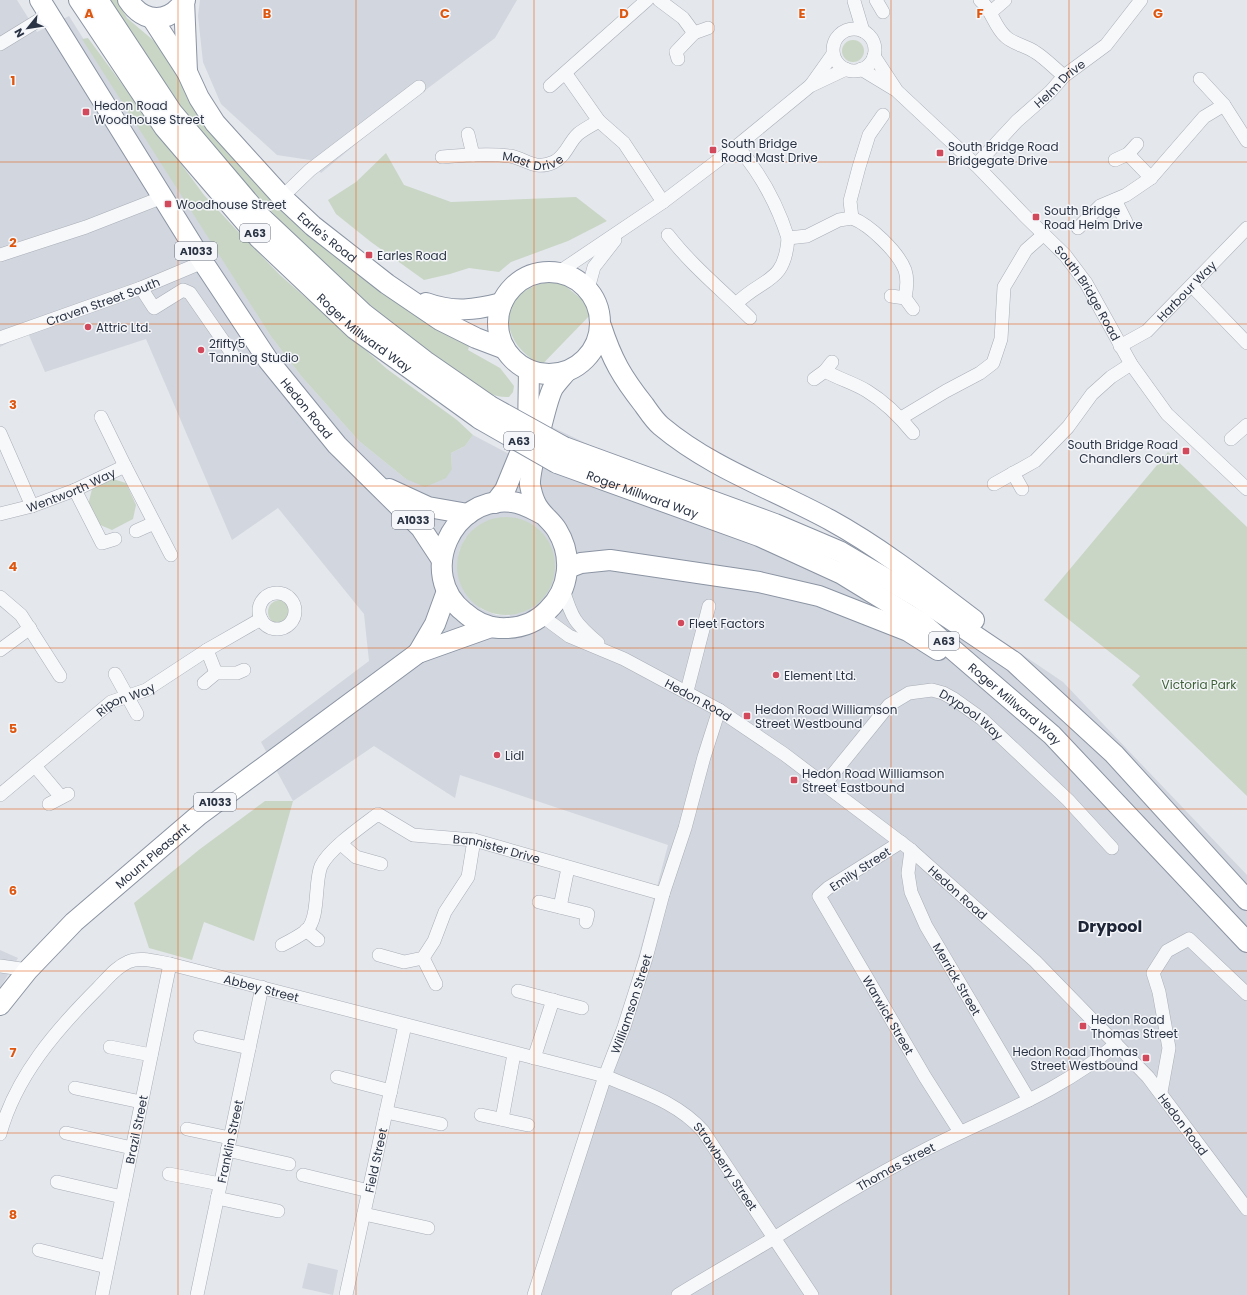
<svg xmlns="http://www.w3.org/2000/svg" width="1247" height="1295" viewBox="0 0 1247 1295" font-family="Poppins,sans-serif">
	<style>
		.built { fill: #d2d6de; fill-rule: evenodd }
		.green { fill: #c9d6c5 }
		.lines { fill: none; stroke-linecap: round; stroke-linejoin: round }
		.minor-casing { stroke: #a9aeb7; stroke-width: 14 }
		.highway-casing { stroke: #8b94a3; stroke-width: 22 }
		.minor { stroke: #f7f8fa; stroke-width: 13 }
		.highway { stroke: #fff; stroke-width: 20 }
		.highway-bridge-casing { stroke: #8b94a3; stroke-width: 22; stroke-linecap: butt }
		.highway-bridge { stroke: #fff; stroke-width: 20 }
		.grid { fill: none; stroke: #df570f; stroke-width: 1; stroke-opacity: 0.55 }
		.poi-dot { fill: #d1495b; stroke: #f4f6f9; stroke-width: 1.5 }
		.labels { text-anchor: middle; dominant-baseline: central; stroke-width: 3; stroke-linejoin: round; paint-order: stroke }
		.shield { fill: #f4f6f9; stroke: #676e7b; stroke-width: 1 }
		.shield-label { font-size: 11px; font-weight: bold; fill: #2b3445 }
		.street-label { font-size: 12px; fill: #2b3445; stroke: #f4f6f9 }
		.poi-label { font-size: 12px; fill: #2b3445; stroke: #f4f6f9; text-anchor: start }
		.park-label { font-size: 12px; fill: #3f6138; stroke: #f4f6f9 }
		.district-label { font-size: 16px; font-weight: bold; fill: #1d2536; stroke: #f4f6f9 }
		.grid-label { font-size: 13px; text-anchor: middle; font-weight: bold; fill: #df570f; stroke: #f4f6f9; stroke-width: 3; stroke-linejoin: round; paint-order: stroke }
	</style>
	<rect width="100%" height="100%" fill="#e4e7ec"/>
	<g class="built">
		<path d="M0,0H17L37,32L69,16L270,335L302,377L359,441L406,479L452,469L451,453L465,446L473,435L526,463L535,419L615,457L930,592L1063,682L1247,875V1295H539L601,1099L668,845L460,775L455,798L374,746L293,801L261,742L369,661L364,614L278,508L232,540L146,339L45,372L28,333L0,347ZM466,537L510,616L496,615L481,609L457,567L459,551Z"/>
		<polygon points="200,0 517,0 495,38 380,124 321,173 310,160 277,155 221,104 203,62 198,16"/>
		<polygon points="0,950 18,958 0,988"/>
		<polygon points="308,1263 338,1270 333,1295 302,1288"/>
	</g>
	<g class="green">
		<path d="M107,0H117L127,18L160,46L227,149L470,343L468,350L500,368L514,386L513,392L509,397C482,399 445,365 424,349C332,277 251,197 179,105C153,71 131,35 107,0Z"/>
		<polygon points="88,38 204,195 245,239 280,275 387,369 457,420 473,435 465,446 451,453 452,469 446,478 425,487 406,479 359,441 302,377 270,335 82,39"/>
		<circle cx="853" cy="51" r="11"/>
		<polygon points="386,153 404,185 451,202 576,197 607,221 568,241 511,262 499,272 469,268 450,274 424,280 371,242 336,214 328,200 356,182"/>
		<path d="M549,282L563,284L595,310L528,379L533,360C495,334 503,289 549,282Z"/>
		<polygon points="1168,452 1247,527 1247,796 1132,685 1140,676 1044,600"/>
		<polygon points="113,479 126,483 136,505 133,519 112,530 98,524 88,505 92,489"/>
		<circle cx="506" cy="566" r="49"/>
		<circle cx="280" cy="612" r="12"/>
		<polygon points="265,801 293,801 254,941 204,922 192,960 149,948 134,903 200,849"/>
	</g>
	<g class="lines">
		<defs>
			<g id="minor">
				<polyline points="659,0 683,18 694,33 676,52 678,59"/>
				<polyline points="876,0 883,12"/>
				<path d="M980,0C992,10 994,26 1005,36C1011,43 1026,46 1035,52C1045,58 1054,68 1064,76"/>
				<polyline points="854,1 863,31"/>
				<polyline points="991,12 1005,0"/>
				<circle cx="854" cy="50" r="21"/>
				<polyline points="694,33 708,28"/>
				<polyline points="0,44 49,14"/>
				<path id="s1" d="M874,56L897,91L976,165L1025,216L1065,255L1086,283L1131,364L1167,414L1247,489"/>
				<polyline points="861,69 894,89"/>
				<polyline points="566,74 599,121 624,143 663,202"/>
				<polyline points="1200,79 1224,105 1247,141"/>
				<polyline points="811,85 833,54"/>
				<polyline points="550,86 647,0"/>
				<path d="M883,115L869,135L859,167L850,201L852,218C870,225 898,252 905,270C908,279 907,288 905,298"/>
				<polyline points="468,134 473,155"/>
				<path d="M737,146C761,174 777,203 788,238"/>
				<polyline points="1128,154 1151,178"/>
				<path id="s2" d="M442,157C464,155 488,153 510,156C527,159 534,171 554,162C566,156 569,142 578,134C584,129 592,125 599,121"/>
				<polyline points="1115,160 1128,154 1137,144"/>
				<path id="s3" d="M976,165L1017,121L1050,92L1064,76L1106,45L1141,0"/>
				<polyline points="282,197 310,170 419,87"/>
				<polyline points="1115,200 1126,222"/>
				<polyline points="1078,228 1100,206 1126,195 1151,178 1204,117 1224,105"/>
				<path d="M668,235C692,266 722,290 750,318"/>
				<polyline points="0,255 86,227 163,197"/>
				<polyline points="559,272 663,202 737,146 810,86 846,69"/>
				<polyline points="1192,286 1247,343"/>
				<polyline points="141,288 154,308 183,290 190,293 233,355"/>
				<polyline points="588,289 594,267 615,240"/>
				<polyline points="891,296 905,298 913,309"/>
				<path d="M736,304C763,277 785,284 788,238L807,236L839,220L852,218"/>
				<path id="s4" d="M0,338L141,288L203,262"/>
				<path id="s5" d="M1120,346L1147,331L1247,228"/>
				<path d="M825,371C839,379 854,383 867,391C885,402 900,417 913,433"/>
				<polyline points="814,379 825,371 832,362"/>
				<polyline points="101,417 125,466"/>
				<polyline points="901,418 946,391 980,373 993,363 1001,339 1004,287 1026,250 1043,235"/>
				<polyline points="0,433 32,506"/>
				<polyline points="1231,439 1247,425"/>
				<polyline points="1013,473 1022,489"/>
				<polyline points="994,484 1035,461 1068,427 1092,394 1111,377 1131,364"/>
				<polyline points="75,490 102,543 115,539"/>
				<path id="s6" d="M0,514L32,506L75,490L125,466L171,555"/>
				<polyline points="136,531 154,523"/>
				<path d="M563,589C572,619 575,623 598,643"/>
				<circle cx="277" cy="611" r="18"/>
				<polyline points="0,597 21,615 60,676"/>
				<path id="s7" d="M542,616L569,636L624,659L719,710L784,754L911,850L1035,961L1148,1077L1247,1209"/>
				<polyline points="0,650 30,628"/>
				<polyline points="207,650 216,673"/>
				<polyline points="115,674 137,714"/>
				<polyline points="204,683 216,673 237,673 244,670"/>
				<polyline points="687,691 709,606"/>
				<polyline points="35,766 61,797"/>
				<path id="s8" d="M825,784L889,705L909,693L932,690L943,693L954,699L982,719L1068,800L1112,848"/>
				<path id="s9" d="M0,795L111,702L146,690L207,650L261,619"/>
				<polyline points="49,804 68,794"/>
				<path id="s10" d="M901,842L828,888L819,896L925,1077L960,1132"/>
				<polyline points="341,844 356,857 381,864"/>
				<path id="s11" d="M911,850L908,873L911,892L926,926L1029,1100"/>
				<polyline points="539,902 588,914 586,922"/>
				<polyline points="560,907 568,868"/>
				<polyline points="306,930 318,940"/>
				<path id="s12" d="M282,945C290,941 299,936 306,931C320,918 314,883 321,866C329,849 362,826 378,814L413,835L474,840L663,894"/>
				<polyline points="379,955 404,962 423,958 434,941 445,912 468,877 474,840"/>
				<polyline points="423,958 436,984"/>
				<polyline points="0,966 28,970"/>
				<polyline points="518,991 582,1008"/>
				<polyline points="200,1037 249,1048"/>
				<polyline points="110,1047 151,1055"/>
				<polyline points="534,1058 553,1000"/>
				<polyline points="337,1077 391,1091"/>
				<polyline points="75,1088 141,1102"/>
				<polyline points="1161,1092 1169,1048 1159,992 1153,973 1167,951 1189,939 1247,994"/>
				<polyline points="386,1112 441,1124"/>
				<polyline points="481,1115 528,1125"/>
				<polyline points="502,1119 514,1054"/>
				<polyline points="187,1129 230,1138"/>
				<polyline points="66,1133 132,1148"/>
				<path id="s13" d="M0,1134C16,1076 56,1030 98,988C107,979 116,967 128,962C140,956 157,962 170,964L605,1076C641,1092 676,1101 703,1131L812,1295"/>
				<polyline points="227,1150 289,1164"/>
				<polyline points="169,1174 220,1184"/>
				<polyline points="303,1175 369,1191"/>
				<polyline points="57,1182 122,1197"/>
				<polyline points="217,1198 278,1211"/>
				<polyline points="364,1214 428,1228"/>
				<polyline points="39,1250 107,1267"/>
				<path id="s14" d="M102,1295L170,964"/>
				<path id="s15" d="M197,1295L262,987"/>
				<path id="s16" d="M346,1295L405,1025"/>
				<path id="s17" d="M534,1295L605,1076L624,1027L646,958L663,894L685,828L704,757L719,710"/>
				<path id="s18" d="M678,1295C710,1275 743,1257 774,1238C822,1208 870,1178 921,1152C986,1118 1060,1093 1116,1044"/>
			</g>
			<g id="highway">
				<path id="s19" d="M40,0L203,262L268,360L337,445L421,528L442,560"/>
				<path id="s20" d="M79,0L164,127L259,238L355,329L480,419"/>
				<polyline points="98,0 172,112 261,217 364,314 425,361 490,406"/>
				<path d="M128,0C144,24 169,24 185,0"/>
				<polyline points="184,0 187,72"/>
				<path id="s21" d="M152,18L187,72L199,98L215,123L282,197L313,226L387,284L440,320L476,338L505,349"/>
				<circle cx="549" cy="323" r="51"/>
				<path d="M426,303C453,313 475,310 502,303"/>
				<path d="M601,326C612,360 622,377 644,405C649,412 654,420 661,426C711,468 773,489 830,520C881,548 928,585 974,620"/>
				<polyline points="564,447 775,524 841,552 919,598 1014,662 1114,754 1247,900"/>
				<path id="s22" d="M557,463L759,536L842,574L922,623L1052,735L1247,942"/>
				<polyline points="389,489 428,507 468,514"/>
				<polyline points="495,503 505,490 528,434 529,370"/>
				<path d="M542,514C532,509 523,503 512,502C452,495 416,574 464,612C474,621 485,627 499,628C518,629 535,624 548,610C570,589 573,556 557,530C551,520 540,514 535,502C533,498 531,490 530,485C529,473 547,399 553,388C557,382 562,377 566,372"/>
				<polyline points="568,568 581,563 610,560 759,582 819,596 908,631 938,650"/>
				<polyline points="418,653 435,624 447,591"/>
				<path id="s23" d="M0,1005L28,970L74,922L199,815L418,653L491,627"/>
			</g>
		</defs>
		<use href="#minor" class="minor-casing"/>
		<use href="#highway" class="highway-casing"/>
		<use href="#minor" class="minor"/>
		<use href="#highway" class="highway"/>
		<defs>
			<g id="highway-bridge">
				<polyline points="490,406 564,447"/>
				<polyline points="480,419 557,463"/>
			</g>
		</defs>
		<use href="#highway-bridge" class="highway-bridge-casing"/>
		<use href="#highway-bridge" class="highway-bridge"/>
	</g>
	<path class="grid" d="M178,0V1295M356,0V1295M534,0V1295M713,0V1295M891,0V1295M1069,0V1295M0,162H1247M0,324H1247M0,486H1247M0,648H1247M0,809H1247M0,971H1247M0,1133H1247"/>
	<g class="poi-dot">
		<rect x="82" y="108" width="8" height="8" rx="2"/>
		<rect x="709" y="146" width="8" height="8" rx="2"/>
		<rect x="936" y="149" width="8" height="8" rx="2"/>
		<rect x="164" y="200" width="8" height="8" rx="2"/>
		<rect x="1032" y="213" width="8" height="8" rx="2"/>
		<rect x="365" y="251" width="8" height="8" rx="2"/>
		<circle cx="88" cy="327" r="4"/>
		<circle cx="201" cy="350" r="4"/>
		<rect x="1182" y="447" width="8" height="8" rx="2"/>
		<circle cx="681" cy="623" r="4"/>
		<circle cx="776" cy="675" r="4"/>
		<rect x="743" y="712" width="8" height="8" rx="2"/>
		<circle cx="497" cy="755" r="4"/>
		<rect x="790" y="776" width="8" height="8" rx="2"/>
		<rect x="1079" y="1022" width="8" height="8" rx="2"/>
		<rect x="1142" y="1054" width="8" height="8" rx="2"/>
	</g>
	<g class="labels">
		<g class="shield">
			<rect x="240" y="224" width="30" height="18" rx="3"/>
			<rect x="175" y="242" width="42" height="18" rx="3"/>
			<rect x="504" y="432" width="30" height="18" rx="3"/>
			<rect x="392" y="511" width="42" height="18" rx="3"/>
			<rect x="929" y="632" width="30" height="18" rx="3"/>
			<rect x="194" y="793" width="42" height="18" rx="3"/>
		</g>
		<g class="shield-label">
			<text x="255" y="233">A63</text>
			<text x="196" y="251">A1033</text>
			<text x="519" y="441">A63</text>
			<text x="413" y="520">A1033</text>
			<text x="944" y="641">A63</text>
			<text x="215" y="802">A1033</text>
		</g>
		<g class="street-label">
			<text stroke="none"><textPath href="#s3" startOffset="117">Helm Drive</textPath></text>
			<text stroke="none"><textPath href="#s2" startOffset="92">Mast Drive</textPath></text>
			<text stroke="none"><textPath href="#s21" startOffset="283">Earle's Road</textPath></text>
			<text stroke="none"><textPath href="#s5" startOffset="87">Harbour Way</textPath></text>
			<text stroke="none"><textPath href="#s1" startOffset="321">South Bridge Road</textPath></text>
			<text stroke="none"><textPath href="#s4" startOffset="109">Craven Street South</textPath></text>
			<text stroke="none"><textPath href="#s20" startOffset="441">Roger Millward Way</textPath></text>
			<text stroke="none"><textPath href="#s19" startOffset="488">Hedon Road</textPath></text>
			<text stroke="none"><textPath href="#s6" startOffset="75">Wentworth Way</textPath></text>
			<text stroke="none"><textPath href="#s22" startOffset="91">Roger Millward Way</textPath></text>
			<text stroke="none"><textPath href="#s9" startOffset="159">Ripon Way</textPath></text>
			<text stroke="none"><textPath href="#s7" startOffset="178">Hedon Road</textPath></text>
			<text stroke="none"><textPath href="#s22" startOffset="523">Roger Millward Way</textPath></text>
			<text stroke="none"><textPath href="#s8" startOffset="195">Drypool Way</textPath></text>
			<text stroke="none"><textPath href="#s12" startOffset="299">Bannister Drive</textPath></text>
			<text stroke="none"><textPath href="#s23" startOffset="214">Mount Pleasant</textPath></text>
			<text transform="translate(860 869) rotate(-33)">Emily Street</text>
			<text stroke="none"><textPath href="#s7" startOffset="502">Hedon Road</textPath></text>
			<text stroke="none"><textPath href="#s11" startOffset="141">Merrick Street</textPath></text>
			<text stroke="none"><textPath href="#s13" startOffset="355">Abbey Street</textPath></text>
			<text stroke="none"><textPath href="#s17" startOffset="307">Williamson Street</textPath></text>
			<text stroke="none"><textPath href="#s10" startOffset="236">Warwick Street</textPath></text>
			<text stroke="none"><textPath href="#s7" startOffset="826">Hedon Road</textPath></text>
			<text stroke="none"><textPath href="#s14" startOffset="169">Brazil Street</textPath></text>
			<text stroke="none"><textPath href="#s15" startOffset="157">Franklin Street</textPath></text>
			<text stroke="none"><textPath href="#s16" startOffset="138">Field Street</textPath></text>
			<text stroke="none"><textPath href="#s13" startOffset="865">Strawberry Street</textPath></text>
			<text stroke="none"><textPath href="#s18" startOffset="253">Thomas Street</textPath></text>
		</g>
		<g class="poi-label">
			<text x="94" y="105">Hedon Road<tspan x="94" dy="14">Woodhouse Street</tspan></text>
			<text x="721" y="143">South Bridge<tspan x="721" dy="14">Road Mast Drive</tspan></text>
			<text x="948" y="146">South Bridge Road<tspan x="948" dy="14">Bridgegate Drive</tspan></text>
			<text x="176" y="204">Woodhouse Street</text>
			<text x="1044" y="210">South Bridge<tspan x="1044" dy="14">Road Helm Drive</tspan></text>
			<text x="377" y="255">Earles Road</text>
			<text x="96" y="327">Attric Ltd.</text>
			<text x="209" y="343">2fifty5<tspan x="209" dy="14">Tanning Studio</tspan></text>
			<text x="1178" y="444" text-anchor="end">South Bridge Road<tspan x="1178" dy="14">Chandlers Court</tspan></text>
			<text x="689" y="623">Fleet Factors</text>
			<text x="784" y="675">Element Ltd.</text>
			<text x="755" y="709">Hedon Road Williamson<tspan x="755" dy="14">Street Westbound</tspan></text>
			<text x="505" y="755">Lidl</text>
			<text x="802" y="773">Hedon Road Williamson<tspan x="802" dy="14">Street Eastbound</tspan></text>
			<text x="1091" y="1019">Hedon Road<tspan x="1091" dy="14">Thomas Street</tspan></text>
			<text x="1138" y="1051" text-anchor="end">Hedon Road Thomas<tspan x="1138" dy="14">Street Westbound</tspan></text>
		</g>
		<g class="park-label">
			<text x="1199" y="684">Victoria Park</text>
		</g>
		<g class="district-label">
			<text x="1110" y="926">Drypool</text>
		</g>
	</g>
	<g class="grid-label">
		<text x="89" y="18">A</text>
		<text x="267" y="18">B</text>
		<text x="445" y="18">C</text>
		<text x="624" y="18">D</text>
		<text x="802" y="18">E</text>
		<text x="980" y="18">F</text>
		<text x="1158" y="18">G</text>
		<text x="13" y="85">1</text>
		<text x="13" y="247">2</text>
		<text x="13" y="409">3</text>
		<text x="13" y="571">4</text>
		<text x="13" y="733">5</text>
		<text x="13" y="895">6</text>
		<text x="13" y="1057">7</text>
		<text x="13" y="1219">8</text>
	</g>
	<g transform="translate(28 28) rotate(240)" stroke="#f4f6f9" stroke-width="3" paint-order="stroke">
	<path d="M0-3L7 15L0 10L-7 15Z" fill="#2b3445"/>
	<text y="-6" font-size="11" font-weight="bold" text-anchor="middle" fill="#2b3445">N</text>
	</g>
</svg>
